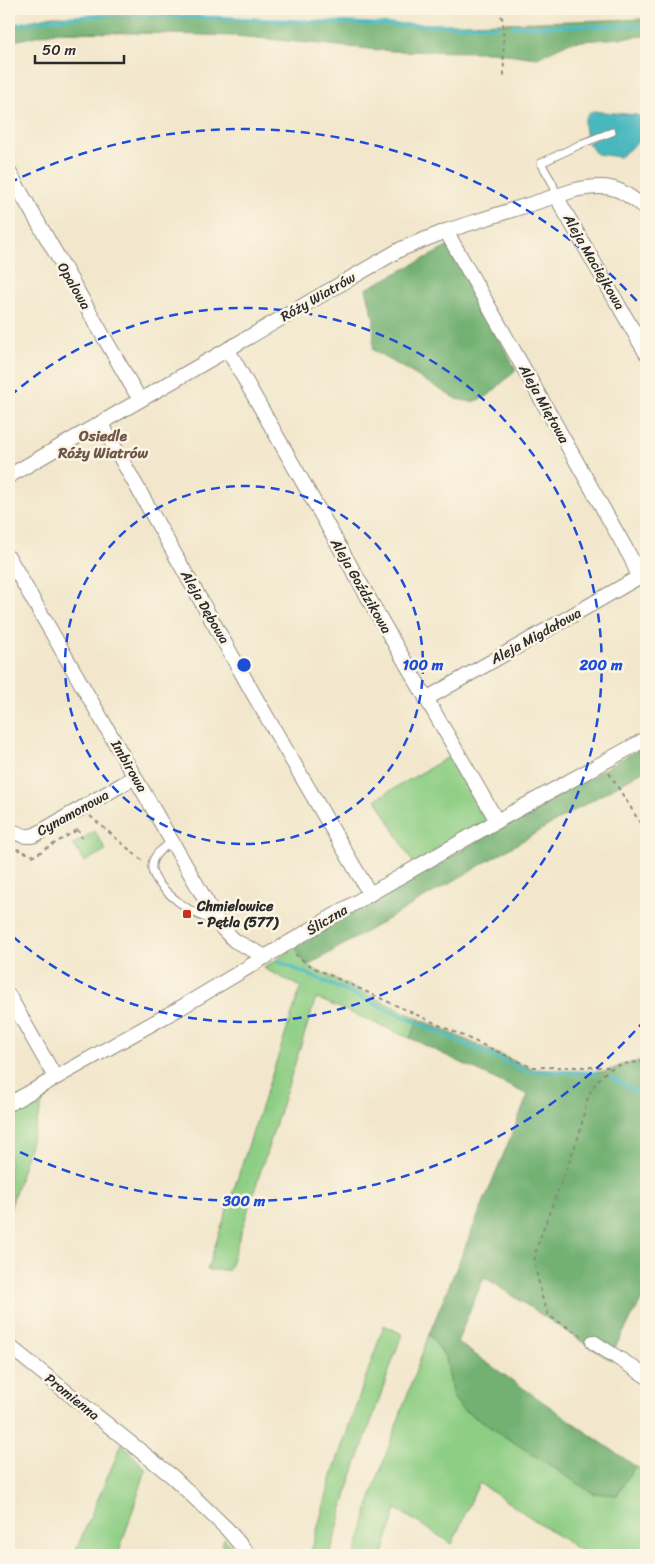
<svg xmlns="http://www.w3.org/2000/svg" width="655" height="1564" viewBox="0 0 655 1564" font-family="Sriracha,sans-serif">
	<style>
		.green { fill: #8ece84; stroke: #5c7c58 }
		.forest { fill: #72b172; stroke: #4e6e4e }
		.water { fill: #48b8be; stroke: #3a7274 }
		.lines { fill: none; stroke-linecap: round; stroke-linejoin: round }
		.stream { stroke: #48b8be; stroke-width: 4 }
		.service-casing { stroke: #8e897c; stroke-width: 9 }
		.minor-casing { stroke: #8e897c; stroke-width: 16 }
		.path { stroke: #8e897c; stroke-width: 2; stroke-dasharray: 4 4; stroke-linecap: butt }
		.service { stroke: #fff; stroke-width: 7 }
		.minor { stroke: #fff; stroke-width: 14 }
		.ring { fill: none; stroke: #1d4ed8; stroke-width: 2.5; stroke-dasharray: 9 6 }
		.poi-dot { fill: #c8321e; stroke: #fcf5e5; stroke-width: 2 }
		.labels { text-anchor: middle; dominant-baseline: central; stroke-width: 5; stroke-linejoin: round; paint-order: stroke }
		.street-label { font-size: 14px; fill: #2b2b2b; stroke: #fcf5e5 }
		.poi-label { font-size: 14px; font-weight: bold; fill: #2b2b2b; stroke: #fcf5e5; text-anchor: start }
		.neighbourhood-label { font-size: 15px; font-weight: bold; fill: #6e574a; stroke: #fcf5e5 }
		.centre { fill: #1d4ed8; stroke: #fcf5e5; stroke-width: 2.5 }
		.ring-label { font-size: 15px; text-anchor: middle; font-weight: bold; fill: #1d4ed8; stroke: #fcf5e5; stroke-width: 5; stroke-linejoin: round; paint-order: stroke }
	</style>
	<rect width="100%" height="100%" fill="#fcf5e5"/>
	<filter id="ink" filterUnits="userSpaceOnUse"><feTurbulence type="fractalNoise" baseFrequency=".02" numOctaves="2"/><feDisplacementMap in="SourceGraphic" scale="10" xChannelSelector="R" yChannelSelector="G"/><feConvolveMatrix kernelMatrix="1 2 1 2 8 2 1 2 1" color-interpolation-filters="sRGB"/></filter>
	<filter id="wash" filterUnits="userSpaceOnUse"><feTurbulence type="fractalNoise" baseFrequency=".0096" numOctaves="4" result="noise"/><feDisplacementMap in="SourceGraphic" scale="20" xChannelSelector="R" yChannelSelector="G"/><feGaussianBlur stdDeviation="1.12" result="paint"/><feColorMatrix in="noise" values="0 0 0 0 0 0 0 0 0 0 0 0 0 0 0 0 0 1.4 0 .05"/><feComposite in="paint" operator="in"/></filter>
	<g filter="url(#wash)">
		<rect width="100%" height="100%" fill="#f2e7cc"/>
		<g class="green">
			<polygon points="452,755 490,820 413,863 376,799"/>
			<polygon points="95,831 106,850 84,862 73,844"/>
			<polygon points="296,948 307,966 419,1019 410,1038 316,998 229,1270 207,1270 301,987 263,968"/>
			<polygon points="46,1092 9,1213 9,1113"/>
			<polygon points="384,1325 402,1334 350,1482 330,1555 310,1555 334,1469"/>
			<polygon points="429,1334 446,1358 453,1397 462,1409 593,1493 617,1495 635,1466 646,1472 646,1555 587,1555 479,1483 452,1544 396,1509 383,1555 355,1555 374,1488"/>
			<polygon points="122,1443 146,1470 118,1555 74,1555"/>
			<polygon points="224,1538 239,1555 220,1555"/>
		</g>
		<g class="forest">
			<polygon points="53,16 257,19 378,24 463,24 646,19 646,36 570,42 537,58 491,52 391,51 236,36 137,33 54,32 9,42 9,25"/>
			<polygon points="449,246 516,370 488,396 472,402 456,399 373,350 374,319 366,289"/>
			<polygon points="646,745 646,769 307,966 296,948 327,927"/>
			<polygon points="419,1019 532,1069 605,1072 624,1064 646,1061 646,1292 613,1351 612,1361 484,1277 457,1342 635,1466 617,1495 593,1493 462,1409 453,1397 446,1358 429,1334 528,1095 410,1038"/>
		</g>
		<path class="water" d="M593,111L637,115L646,121V135L620,157L596,154L588,143L612,130L586,138C584,126 581,117 593,111Z"/>
		<g class="lines">
			<g class="stream">
				<polyline points="9,26 52,19 121,14 389,25 498,26"/>
				<polyline points="512,26 646,26"/>
				<polyline points="278,961 526,1071 596,1073"/>
				<polyline points="612,1078 646,1097"/>
			</g>
		</g>
	</g>
	<g filter="url(#ink)">
		<g class="lines">
			<defs>
				<g id="service">
					<polyline points="557,196 553,184 541,163 583,143 612,132"/>
					<path d="M172,842C163,848 150,856 152,869C155,889 198,919 217,922"/>
				</g>
				<g id="minor">
					<polyline points="9,172 140,400"/>
					<polyline points="558,197 561,205 646,353"/>
					<polyline points="446,231 631,558 639,577"/>
					<polyline points="228,350 385,627 497,821"/>
					<polyline points="101,423 254,695 370,894"/>
					<path d="M9,476L401,249L446,231L575,190C609,183 620,187 646,209"/>
					<polyline points="9,558 221,927 235,941 266,957"/>
					<polyline points="426,699 646,573"/>
					<path d="M9,829C18,834 25,838 35,835L135,777"/>
					<polyline points="9,996 55,1077"/>
					<polyline points="9,1104 180,1008 370,894 497,821 646,739"/>
					<polyline points="593,1342 646,1376"/>
					<polyline points="9,1346 173,1477 227,1529 249,1555"/>
				</g>
			</defs>
			<use href="#service" class="service-casing"/>
			<use href="#minor" class="minor-casing"/>
			<g class="path">
				<polyline points="497,9 503,20 504,78"/>
				<polyline points="609,773 646,832"/>
				<polyline points="90,816 144,862"/>
				<polyline points="77,829 82,838"/>
				<polyline points="9,846 34,856 77,830"/>
				<polyline points="295,954 312,967 531,1067 613,1067"/>
				<path d="M582,1336L549,1316L542,1297L535,1266V1254L540,1238C552,1205 565,1173 577,1141C587,1113 581,1094 606,1072C617,1063 633,1063 646,1061"/>
			</g>
			<use href="#service" class="service"/>
			<use href="#minor" class="minor"/>
		</g>
	</g>
	<g class="ring">
		<circle cx="244" cy="665" r="179"/>
		<path d="M10 396A357 357 0 1 1 10 934"/>
		<path d="M645 1020A536 536 0 0 1 9 1147M9 183A536 536 0 0 1 645 310"/>
	</g>
	<rect class="poi-dot" x="182" y="909" width="10" height="10" rx="2.5"/>
	<g class="labels">
		<g class="street-label">
			<text transform="translate(594 262) rotate(60)">Aleja Maciejkowa</text>
			<text transform="translate(74 286) rotate(60)">Opalowa</text>
			<text transform="translate(318 297) rotate(-30)">Róży Wiatrów</text>
			<text transform="translate(544 404) rotate(61)">Aleja Miętowa</text>
			<text transform="translate(361 586) rotate(60)">Aleja Goździkowa</text>
			<text transform="translate(205 607) rotate(60)">Aleja Dębowa</text>
			<text transform="translate(536 636) rotate(-29)">Aleja Migdałowa</text>
			<text transform="translate(129 766) rotate(60)">Imbirowa</text>
			<text transform="translate(73 813) rotate(-29)">Cynamonowa</text>
			<text transform="translate(327 920) rotate(-31)">Śliczna</text>
			<text transform="translate(72 1397) rotate(39)">Promienna</text>
		</g>
		<g class="poi-label">
			<text x="197" y="906">Chmielowice<tspan x="197" dy="16">- Pętla (577)</tspan></text>
		</g>
		<g class="neighbourhood-label">
			<text x="103" y="436">Osiedle<tspan x="103" dy="17">Róży Wiatrów</tspan></text>
		</g>
	</g>
	<circle cx="244" cy="665" r="8" class="centre"/>
	<g class="ring-label">
		<text x="423" y="670">100 m</text>
		<text x="601" y="670">200 m</text>
		<text x="244" y="1206">300 m</text>
	</g>
	<rect width="655" height="1564" fill="none" stroke="#fcf5e5" stroke-width="30"/>
	<path d="M35 55v8h89v-8" fill="none" stroke="#2b2b2b" stroke-width="2.5"/>
	<text x="42" y="55" font-size="15" fill="#2b2b2b" stroke="#fcf5e5" stroke-width="4" paint-order="stroke">50 m</text>
</svg>
